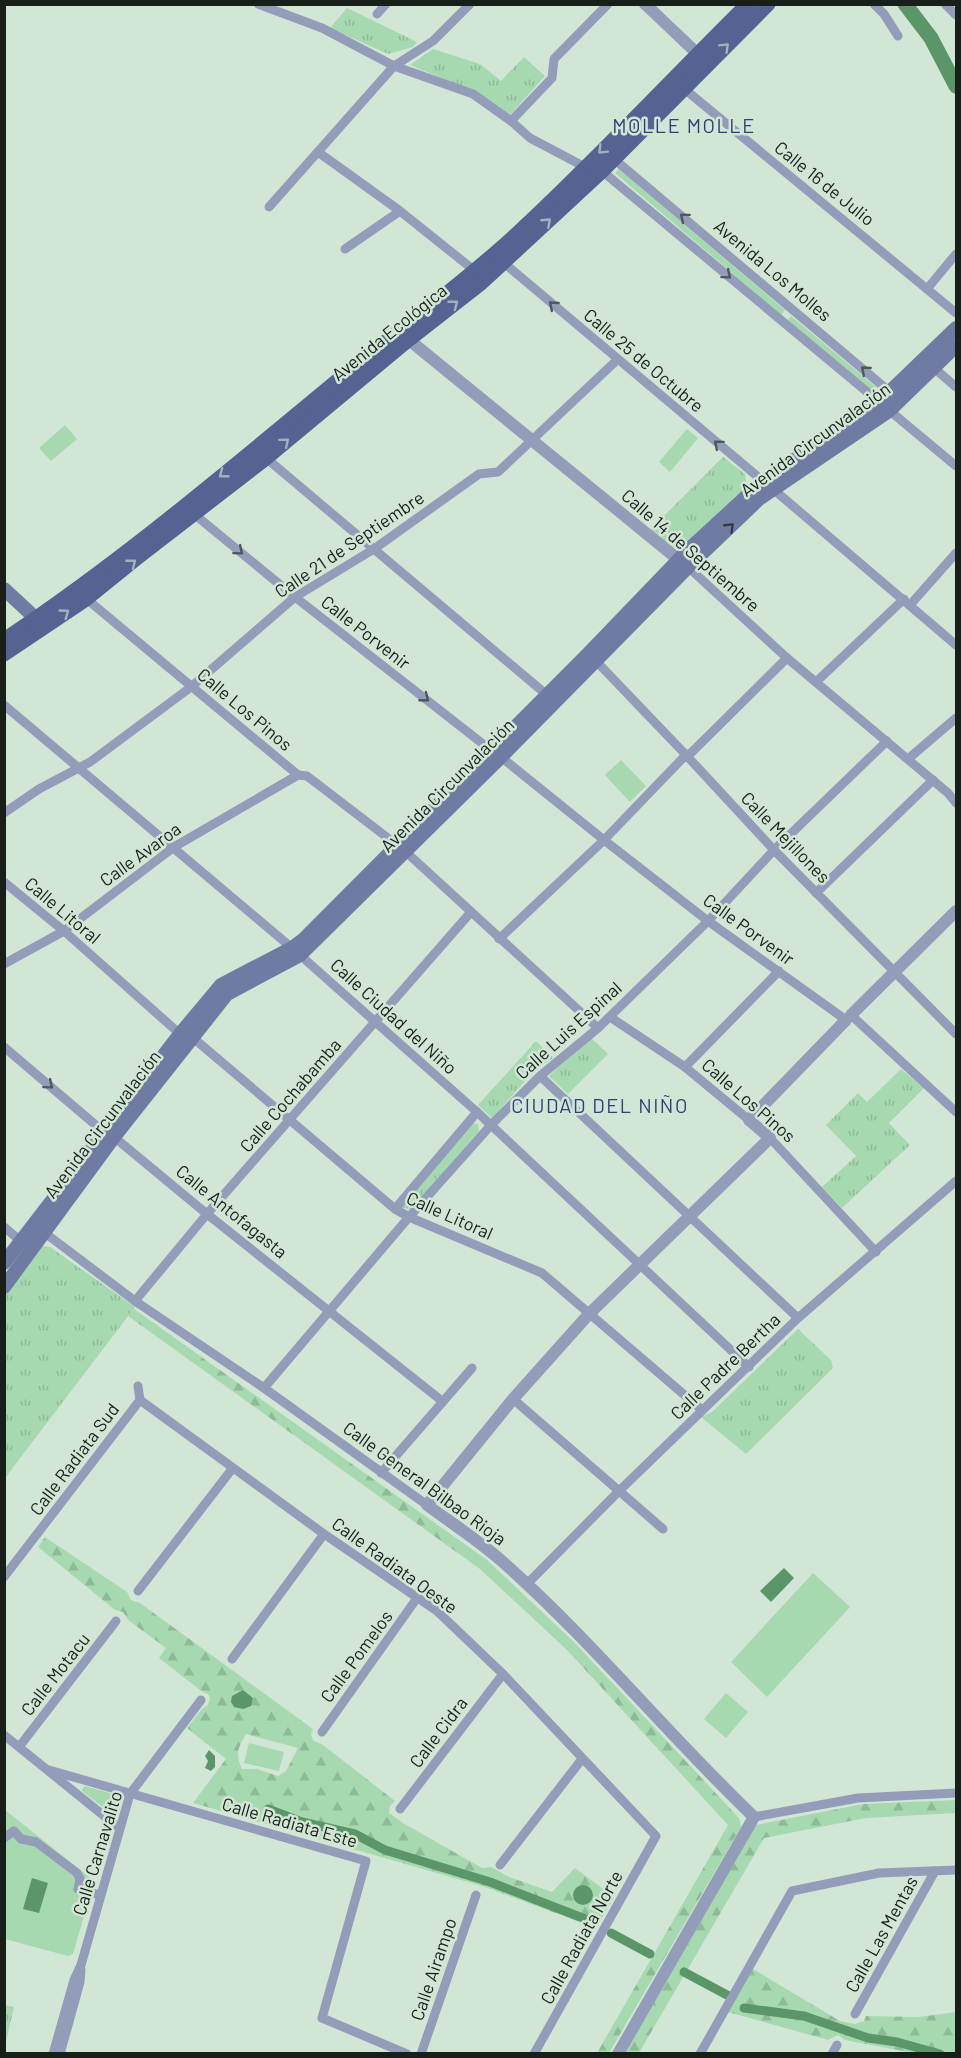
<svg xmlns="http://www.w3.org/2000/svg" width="961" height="2058" viewBox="0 0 961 2058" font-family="Barlow,sans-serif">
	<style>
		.green { fill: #a6d9b0 }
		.forest { fill: url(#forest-firs); fill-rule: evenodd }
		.park { fill: url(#park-tufts) }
		.water { fill: #5b9669 }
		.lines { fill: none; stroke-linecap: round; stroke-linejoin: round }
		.canal { stroke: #5b9669; stroke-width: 9 }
		.river { stroke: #5b9669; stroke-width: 15 }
		.minor { stroke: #939cb8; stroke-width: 9 }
		.tertiary { stroke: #939cb8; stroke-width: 12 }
		.secondary { stroke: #6f7ba3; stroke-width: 14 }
		.primary { stroke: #556393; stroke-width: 15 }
		.oneway { stroke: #a0b2bb }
		.oneway2 { stroke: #4f5761 }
		.oneway3 { stroke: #323b42 }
		.labels { text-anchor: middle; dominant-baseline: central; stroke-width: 5; stroke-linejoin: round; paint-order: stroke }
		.street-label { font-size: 18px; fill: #181f19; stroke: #d2e6d6 }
		.neighbourhood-label { font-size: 20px; letter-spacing: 1.5px; fill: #303f79; stroke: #d2e6d6 }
	</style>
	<defs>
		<pattern id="forest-firs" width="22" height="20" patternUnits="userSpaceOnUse" patternTransform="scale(1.5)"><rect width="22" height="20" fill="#a6d9b0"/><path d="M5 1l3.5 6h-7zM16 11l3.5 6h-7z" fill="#8eba97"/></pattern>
		<pattern id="park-tufts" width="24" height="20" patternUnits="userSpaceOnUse" patternTransform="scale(1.5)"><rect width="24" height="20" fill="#a6d9b0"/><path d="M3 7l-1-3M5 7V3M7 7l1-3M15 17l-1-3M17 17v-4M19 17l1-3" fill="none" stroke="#8eba97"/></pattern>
	</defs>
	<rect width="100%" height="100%" fill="#d2e6d6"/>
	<g class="green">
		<polygon points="619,169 785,310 781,315 615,173"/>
		<polygon points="791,316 876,387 878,393 875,395 787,321"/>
		<polygon points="65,425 77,439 51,461 39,448"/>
		<polygon points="687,429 698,438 670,472 659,462"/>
		<polygon points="621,760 646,786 630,802 605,775"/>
		<polygon points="813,1573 850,1607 767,1697 731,1662"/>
		<polygon points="726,1693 748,1712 726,1738 704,1719"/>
		<polygon points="249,1743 284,1752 279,1771 244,1763"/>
		<polygon points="85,1786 120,1796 123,1799 118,1813 113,1815 82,1791 82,1789"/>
		<polygon points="4,1809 94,1881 73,1954 68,1956 5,1939"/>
	</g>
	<g class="forest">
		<polygon points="134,1309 487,1560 575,1643 739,1818 741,1827 609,2053 597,2053 728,1825 567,1650 480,1569 128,1316"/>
		<path d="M45,1537L127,1592L131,1600L140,1603L313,1729L311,1734L313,1740L323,1745L395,1801L390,1806L389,1813L403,1823L482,1868L491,1867L509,1877L552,1892L575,1868L614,1897L596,1928L482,1886L193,1803L226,1759L187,1728L202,1709L208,1705L210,1698L209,1695L200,1690L159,1658L166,1648L128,1620L123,1612L115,1610L38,1547ZM246,1734L298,1748L286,1771L278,1776L257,1769H242C235,1753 238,1748 246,1734Z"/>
		<polygon points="956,1800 956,1813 866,1818 764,1838 639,2053 625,2054 756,1825 863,1804"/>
		<polygon points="753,1969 840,2021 855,2024 864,2021 866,2016 919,2017 956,2012 956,2053 913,2053 845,2040 838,2035 828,2040 728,2012"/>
	</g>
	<g class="park">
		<polygon points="347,8 417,42 413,47 388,54 330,28"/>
		<polygon points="433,49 480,64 501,81 524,57 545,76 511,114 508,115 473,91 410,65"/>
		<polygon points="723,457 745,474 747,486 681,547 676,549 650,530"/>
		<polygon points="590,1037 608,1054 568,1094 549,1076"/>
		<polygon points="536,1041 553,1058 535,1070 492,1118 478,1105"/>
		<polygon points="901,1069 924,1088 889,1123 910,1145 842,1208 822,1187 856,1156 826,1125 858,1093 867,1102"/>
		<polygon points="473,1123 478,1124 479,1131 410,1209 403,1208 402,1206"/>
		<polygon points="42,1246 50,1247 135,1307 5,1478 5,1294 36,1250"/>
		<polygon points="798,1329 831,1360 833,1368 746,1454 701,1417 712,1412"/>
		<polygon points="5,2005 14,2007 5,2046 4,2005"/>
	</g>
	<g class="water">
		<polygon points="784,1568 794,1578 771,1602 760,1591"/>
		<polygon points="243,1690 253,1698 251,1706 243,1709 234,1707 231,1702 232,1696"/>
		<polygon points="209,1750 215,1756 215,1767 211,1771 205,1768 208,1761 205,1756"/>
		<polygon points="32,1878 48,1883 39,1913 23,1909"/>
		<circle cx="583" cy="1895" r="10"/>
	</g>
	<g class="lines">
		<g class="canal">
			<polyline points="268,1809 302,1822 355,1834 385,1850 490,1882 593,1922"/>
			<polyline points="611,1933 650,1954"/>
			<polyline points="684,1972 727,1995"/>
			<polyline points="744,2008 804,2016 868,2038 897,2042 940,2054"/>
		</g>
		<polyline class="river" points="905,4 931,38 956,86"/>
		<g class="minor">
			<polyline points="258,4 322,28 394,66 473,94 511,121 530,138 585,167"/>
			<polyline points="874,4 884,14 898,36"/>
			<polyline points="945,4 956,15"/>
			<polyline points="377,14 386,4"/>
			<polyline points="682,87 956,313"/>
			<polyline points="511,121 552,78 554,59 608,4"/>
			<polyline points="318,152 400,211 475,271"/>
			<polyline points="614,159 890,392 892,397"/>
			<polyline points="602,171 956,466"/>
			<polyline points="269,207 394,66 433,41 470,4"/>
			<polyline points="345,249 400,211"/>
			<polyline points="504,263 763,481"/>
			<polyline points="927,289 956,254"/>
			<polyline points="934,368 956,387"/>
			<polyline points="266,458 547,695"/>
			<polyline points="773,489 956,645"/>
			<polyline points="194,514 295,597 492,751"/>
			<polyline points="688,567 787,658 948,793 956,803"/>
			<polyline points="83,596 298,775 307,776 397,845"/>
			<polyline points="910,605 956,553"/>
			<polyline points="596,661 687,756 774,850 956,1034"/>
			<polyline points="816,682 904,599"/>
			<polyline points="4,705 292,948 477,1112 749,1367"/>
			<polyline points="501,757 604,840 708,921 846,1020 851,1015 956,1112"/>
			<polyline points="908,759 956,718"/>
			<polyline points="4,813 39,789 90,762 191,687 295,597 374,549 479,474 498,472 617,360"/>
			<polyline points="406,852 598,1028"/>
			<polyline points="4,882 64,931 180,1034"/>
			<polyline points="816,893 933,780"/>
			<polyline points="499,939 604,840 682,759 692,752 787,658"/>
			<polyline points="4,964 64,931 174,847 298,775"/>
			<polyline points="610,1017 685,1067 749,1120"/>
			<polyline points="192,1037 395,1209 409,1217 542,1273 702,1410"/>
			<polyline points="4,1047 105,1133"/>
			<polyline points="685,1067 779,971"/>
			<polyline points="540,1076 798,1318"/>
			<polyline points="114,1137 207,1214 442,1401"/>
			<polyline points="770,1138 876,1252"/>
			<polyline points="395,1209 477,1112"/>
			<polyline points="4,1227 23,1243"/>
			<polyline points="41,1230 135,1301 264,1388 427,1505"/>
			<polyline points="135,1301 207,1214 471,912"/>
			<polyline points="264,1388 409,1217 491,1125 540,1076 598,1028 708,921 774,850 887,741"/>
			<polyline points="513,1399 663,1529"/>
			<polyline points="140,1400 324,1534 437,1611 503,1674 656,1836 534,2054"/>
			<polyline points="381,1473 472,1368"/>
			<polyline points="4,1577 140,1400 138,1386"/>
			<polyline points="526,1585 619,1491 798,1318 956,1181"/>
			<polyline points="138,1591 232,1469"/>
			<polyline points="232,1659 324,1534"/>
			<polyline points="322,1732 417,1598"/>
			<polyline points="4,1735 119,1828"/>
			<polyline points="19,1747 116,1621"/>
			<polyline points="49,1770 366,1861 322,2018 407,2054"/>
			<polyline points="400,1809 503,1674"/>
			<polyline points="754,1817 858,1798 956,1793"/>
			<polyline points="4,1838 14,1831 21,1839 36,1842 77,1873 80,1879 78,1889 100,1895"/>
			<polyline points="500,1865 582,1759"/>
			<polyline points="855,2014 935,1871"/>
			<polyline points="53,2054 74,1980 81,1965 130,1794 201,1700"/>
			<polyline points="60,2054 80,1982 81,1970"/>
			<polyline points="421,2054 476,1895"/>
			<polyline points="700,2054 792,1891 879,1873 956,1870"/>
			<polyline points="832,2054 837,2045"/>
		</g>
		<g class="tertiary">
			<polyline points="645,4 703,59"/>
			<polyline points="403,335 685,565"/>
			<polyline points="851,1015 956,911"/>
			<path d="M618,2054L754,1817C668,1735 593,1642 504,1563C481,1542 453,1524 427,1505L513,1399L589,1314L770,1138L749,1120L846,1020"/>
		</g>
		<g class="secondary">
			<polyline points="4,589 44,626"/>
			<polyline points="4,1263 180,1034 221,985 292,948 303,940 588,654 686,552 763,481 879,402 956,328"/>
			<polyline points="4,1287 114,1137 227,994 300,955 501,757 688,567 759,499 889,411 956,346"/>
		</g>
		<g class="primary">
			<path d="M4,640C123,561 233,467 342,377C400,329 462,285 518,233C597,160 671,80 748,4"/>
			<polyline points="4,654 86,599 138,557 266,458 408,340 481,283 602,171 768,4"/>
		</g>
	</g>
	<defs><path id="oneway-chevron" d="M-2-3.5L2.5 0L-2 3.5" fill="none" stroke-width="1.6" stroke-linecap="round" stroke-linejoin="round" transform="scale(1.5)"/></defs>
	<g class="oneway">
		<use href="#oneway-chevron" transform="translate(725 47) rotate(-45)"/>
		<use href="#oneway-chevron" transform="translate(602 150) rotate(135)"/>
		<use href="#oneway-chevron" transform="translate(547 222) rotate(-43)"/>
		<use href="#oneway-chevron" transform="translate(454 304) rotate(-38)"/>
		<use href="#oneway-chevron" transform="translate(285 442) rotate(-40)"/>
		<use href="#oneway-chevron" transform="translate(223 474) rotate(142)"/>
		<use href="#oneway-chevron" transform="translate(132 563) rotate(-38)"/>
		<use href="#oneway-chevron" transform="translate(65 613) rotate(-36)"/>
	</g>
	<g class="oneway2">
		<use href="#oneway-chevron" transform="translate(684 217) rotate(-140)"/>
		<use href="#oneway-chevron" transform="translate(727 275) rotate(40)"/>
		<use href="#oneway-chevron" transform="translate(553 305) rotate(-139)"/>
		<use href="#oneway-chevron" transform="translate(865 370) rotate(-139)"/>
		<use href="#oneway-chevron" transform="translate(718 444) rotate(-140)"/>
		<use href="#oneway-chevron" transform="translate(239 551) rotate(40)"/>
		<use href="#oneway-chevron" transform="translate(425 698) rotate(38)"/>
		<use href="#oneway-chevron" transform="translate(49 1085) rotate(40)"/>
	</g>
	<use class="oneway3" href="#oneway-chevron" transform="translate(730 527) rotate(-44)"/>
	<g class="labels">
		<g class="street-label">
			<text transform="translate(825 183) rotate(39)">Calle 16 de Julio</text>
			<text transform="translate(773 270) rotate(40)">Avenida Los Molles</text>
			<text transform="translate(389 332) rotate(-39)">Avenida Ecológica</text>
			<text transform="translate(644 360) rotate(40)">Calle 25 de Octubre</text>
			<text transform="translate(815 439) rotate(-36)">Avenida Circunvalación</text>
			<text transform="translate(349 544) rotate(-34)">Calle 21 de Septiembre</text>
			<text transform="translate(691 550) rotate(41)">Calle 14 de Septiembre</text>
			<text transform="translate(366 632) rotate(38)">Calle Porvenir</text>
			<text transform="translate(245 709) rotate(40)">Calle Los Pinos</text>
			<text transform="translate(447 785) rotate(-45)">Avenida Circunvalación</text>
			<text transform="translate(786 837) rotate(46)">Calle Mejillones</text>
			<text transform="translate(140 854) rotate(-36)">Calle Avaroa</text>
			<text transform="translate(63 910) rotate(40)">Calle Litoral</text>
			<text transform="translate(749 929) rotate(36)">Calle Porvenir</text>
			<text transform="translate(394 1016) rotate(42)">Calle Ciudad del Niño</text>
			<text transform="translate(568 1030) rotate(-42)">Calle Luis Espinal</text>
			<text transform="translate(290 1095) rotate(-49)">Calle Cochabamba</text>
			<text transform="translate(749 1100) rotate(41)">Calle Los Pinos</text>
			<text transform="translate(102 1124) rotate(-53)">Avenida Circunvalación</text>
			<text transform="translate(232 1211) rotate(39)">Calle Antofagasta</text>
			<text transform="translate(450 1215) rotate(24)">Calle Litoral</text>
			<text transform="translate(725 1366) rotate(-44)">Calle Padre Bertha</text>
			<text transform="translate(74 1459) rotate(-53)">Calle Radiata Sud</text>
			<text transform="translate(425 1483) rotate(36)">Calle General Bilbao Rioja</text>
			<text transform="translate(395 1565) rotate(36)">Calle Radiata Oeste</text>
			<text transform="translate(356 1656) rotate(-54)">Calle Pomelos</text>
			<text transform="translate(55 1674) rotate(-52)">Calle Motacu</text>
			<text transform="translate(438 1732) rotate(-53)">Calle Cidra</text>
			<text transform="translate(290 1822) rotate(16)">Calle Radiata Este</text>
			<text transform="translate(97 1853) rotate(-73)">Calle Carnavalito</text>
			<text transform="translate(881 1934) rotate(-61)">Calle Las Mentas</text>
			<text transform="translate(581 1937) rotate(-61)">Calle Radiata Norte</text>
			<text transform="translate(433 1969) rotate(-71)">Calle Airampo</text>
		</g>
		<g class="neighbourhood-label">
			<text x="684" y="125">MOLLE MOLLE</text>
			<text x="600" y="1105">CIUDAD DEL NIÑO</text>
		</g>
	</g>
	<rect width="961" height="2058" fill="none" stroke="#181f19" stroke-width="12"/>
</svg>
